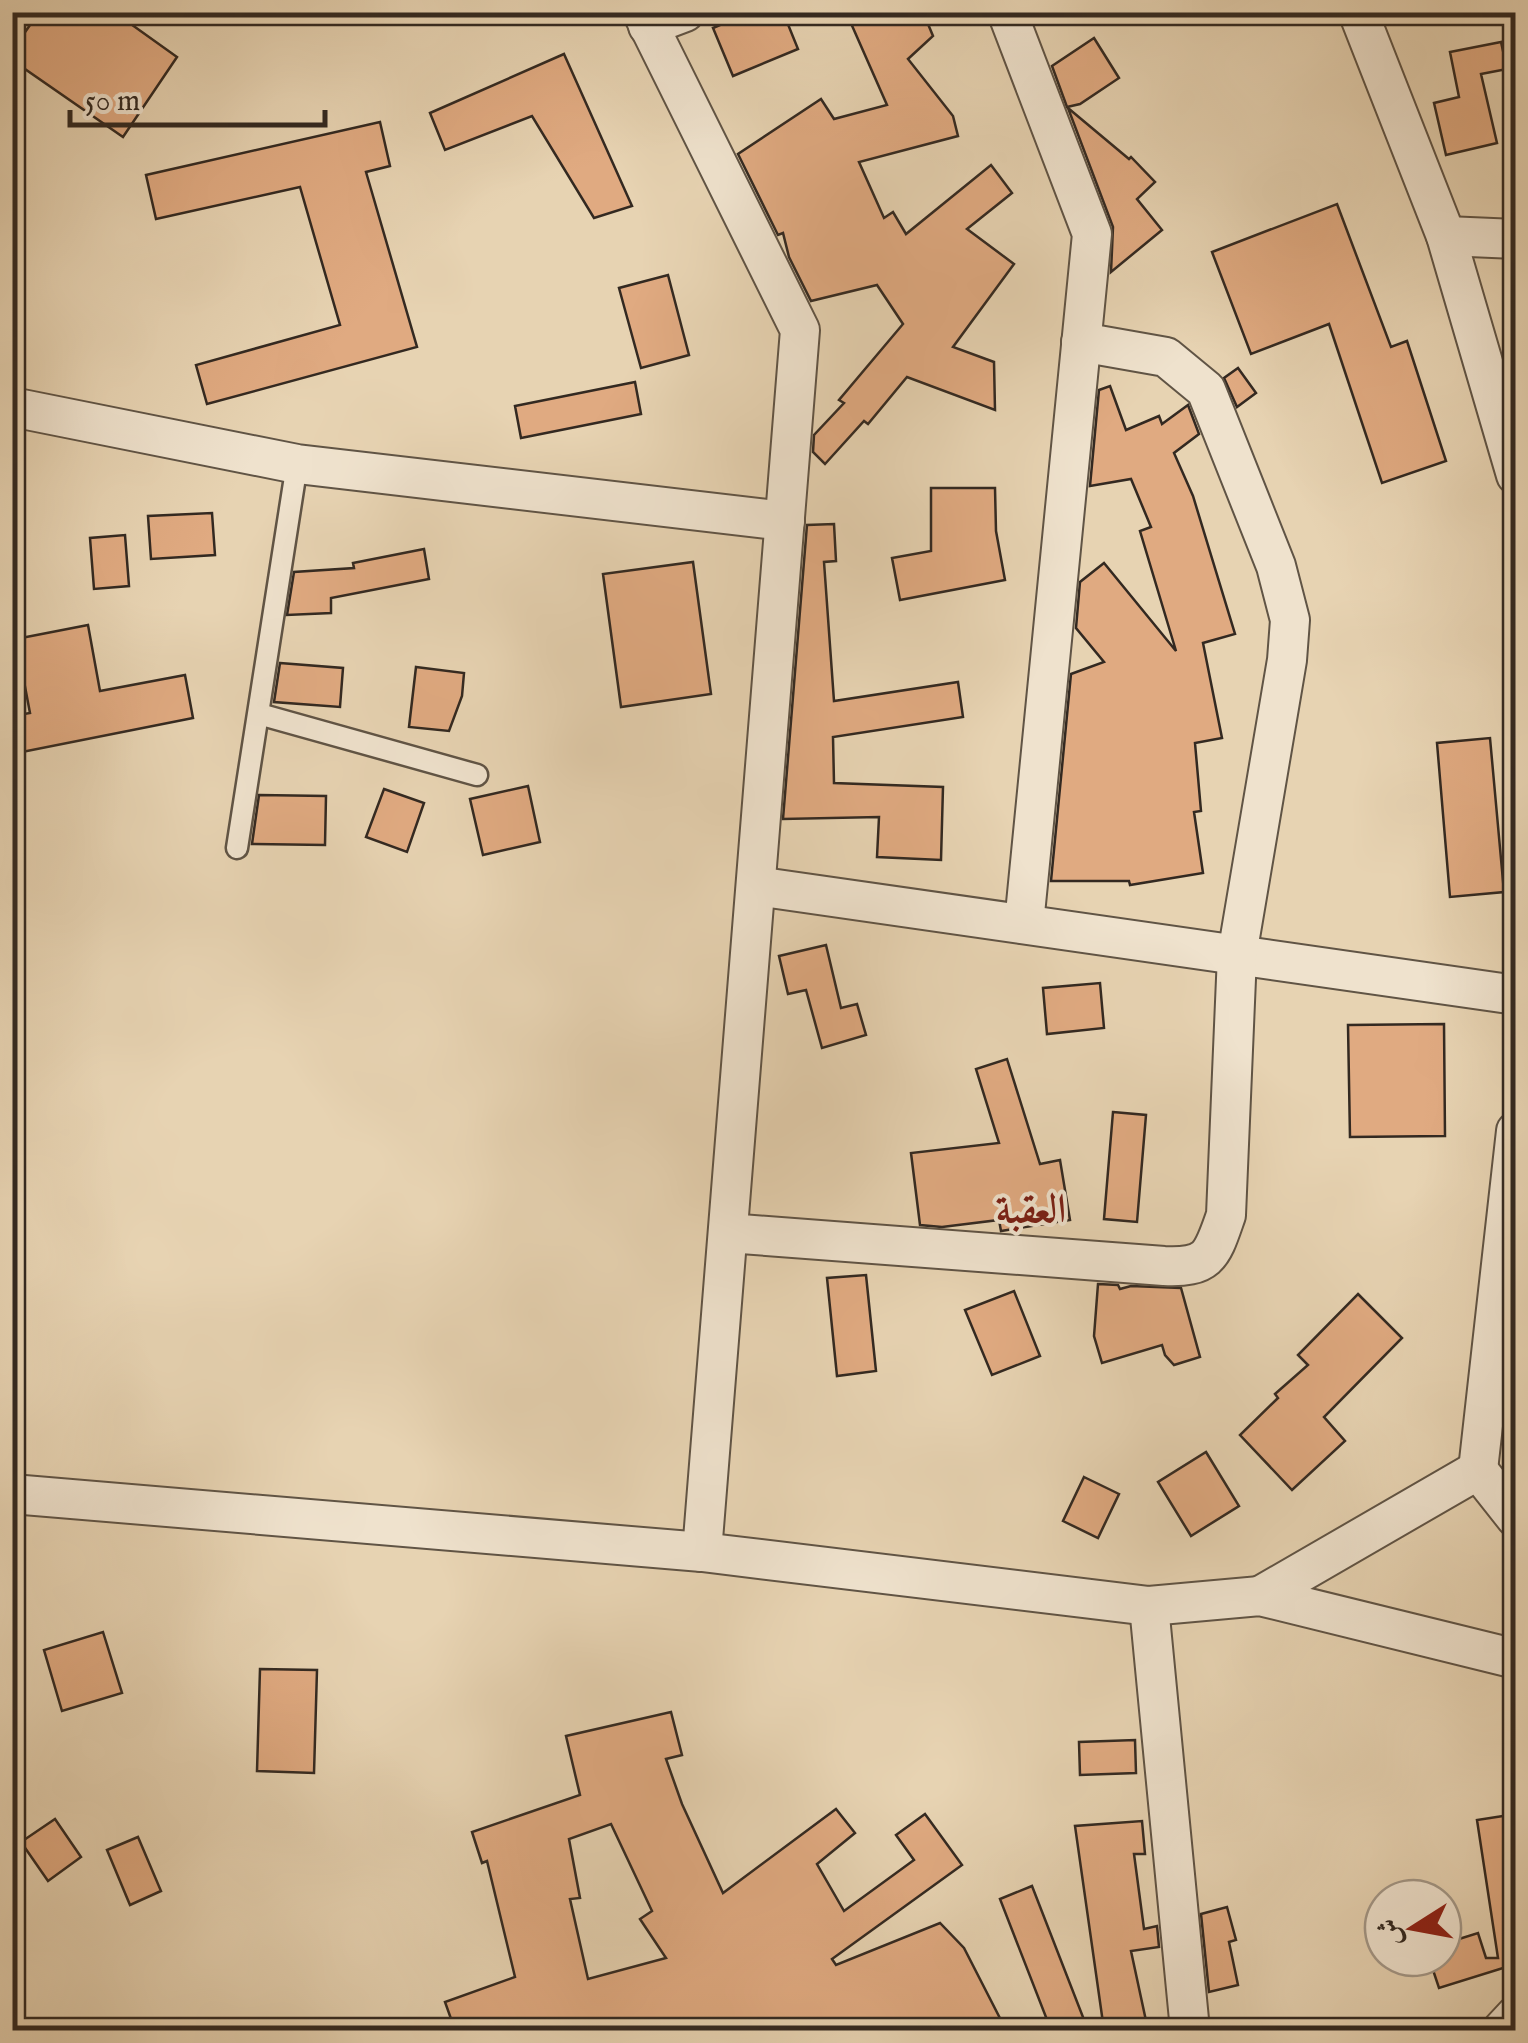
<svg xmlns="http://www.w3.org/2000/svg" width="1528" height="2043" viewBox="0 0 1528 2043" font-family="'IM FELL English',Amiri,serif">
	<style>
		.building { fill: #e0aa81; stroke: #332921; stroke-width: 2.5; fill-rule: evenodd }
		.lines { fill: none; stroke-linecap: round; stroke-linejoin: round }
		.lane-casing { stroke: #605445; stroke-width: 25 }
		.street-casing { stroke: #605445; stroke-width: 42 }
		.lane { stroke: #efe2cd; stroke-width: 20 }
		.street { stroke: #efe2cd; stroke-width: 38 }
		.labels { text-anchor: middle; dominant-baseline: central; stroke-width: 8; stroke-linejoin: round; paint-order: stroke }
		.district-label { font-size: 40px; font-weight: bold; fill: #7a1f14; stroke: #efe2cd }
	</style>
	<rect width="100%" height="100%" fill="#e7d3b2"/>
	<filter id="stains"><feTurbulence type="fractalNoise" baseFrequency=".002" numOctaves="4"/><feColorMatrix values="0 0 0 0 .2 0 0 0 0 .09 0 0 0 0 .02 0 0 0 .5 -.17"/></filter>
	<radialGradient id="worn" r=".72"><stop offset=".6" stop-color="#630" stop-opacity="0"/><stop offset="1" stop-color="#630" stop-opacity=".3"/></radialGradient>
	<g class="building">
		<polygon points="39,12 114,12 177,57 123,137 12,60 12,51"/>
		<polygon points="750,12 783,12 798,49 733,76 713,28"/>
		<polygon points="846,12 923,12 933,36 908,59 953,116 958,136 859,162 884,218 893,212 906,234 991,165 1012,193 967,229 1014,264 953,347 994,362 995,410 907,377 868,424 864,421 825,464 813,452 814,435 844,403 839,400 903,324 877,285 811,301 789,257 783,233 778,235 738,154 821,99 834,119 887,105"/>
		<polygon points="1094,38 1119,78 1080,104 1067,107 1052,66"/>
		<polygon points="1501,42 1507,69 1481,74 1497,143 1446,155 1434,103 1459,97 1450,52"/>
		<polygon points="564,54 632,206 594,218 532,116 445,150 430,113"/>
		<polygon points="1068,108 1129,159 1131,157 1155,182 1137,199 1162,230 1111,272 1113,227"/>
		<polygon points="380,122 390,166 366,172 417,347 207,404 196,365 340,325 300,187 156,219 146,175"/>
		<polygon points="1337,204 1391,347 1407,341 1446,461 1382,483 1329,324 1251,354 1212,252"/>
		<polygon points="668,275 689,355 641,368 619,288"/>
		<polygon points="1238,368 1256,393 1237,407 1224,378"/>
		<polygon points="635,382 641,414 521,438 515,406"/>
		<polygon points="1110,386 1126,430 1159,416 1162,424 1188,405 1199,434 1174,453 1193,496 1235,634 1203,643 1222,738 1195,743 1201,811 1194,812 1203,873 1130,885 1129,881 1051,881 1071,674 1104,662 1076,628 1080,582 1104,563 1176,651 1140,531 1151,527 1131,479 1090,486 1099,390"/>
		<polygon points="931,488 995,488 996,531 1005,580 900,600 892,558 931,551"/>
		<polygon points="212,513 215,555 151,559 148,516"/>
		<polygon points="834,524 836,561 824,562 834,701 958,682 963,717 833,737 834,783 943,787 941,860 877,857 879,817 783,819 807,525"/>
		<polygon points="125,535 129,586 94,589 90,538"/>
		<polygon points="424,549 429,579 331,598 331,613 287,615 294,572 354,568 353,563"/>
		<polygon points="693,562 711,694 621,707 603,574"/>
		<polygon points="88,625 100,691 185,675 193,718 12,754 12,716 30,713 16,639"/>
		<polygon points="280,663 343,668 340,707 274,702"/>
		<polygon points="416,667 464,673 462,696 449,731 409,727"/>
		<polygon points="1490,738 1504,892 1450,897 1437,743"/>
		<polygon points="528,786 540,842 483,855 470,799"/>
		<polygon points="384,789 424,803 407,852 366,837"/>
		<polygon points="259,795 326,796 325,845 252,844"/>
		<polygon points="826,945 841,1008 857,1004 866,1035 822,1048 806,990 788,994 779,956"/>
		<polygon points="1100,983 1104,1028 1047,1034 1043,988"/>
		<polygon points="1444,1024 1445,1136 1350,1137 1348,1025"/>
		<polygon points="1007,1059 1040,1164 1060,1160 1070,1220 1001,1231 999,1220 942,1227 920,1225 911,1153 999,1143 976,1069"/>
		<polygon points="1113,1112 1146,1115 1137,1222 1104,1219"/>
		<polygon points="866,1275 876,1371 837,1376 827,1278"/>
		<polygon points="1098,1284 1118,1285 1120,1289 1131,1286 1181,1288 1200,1357 1174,1365 1165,1355 1162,1345 1102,1363 1094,1336"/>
		<polygon points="1014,1291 1040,1356 992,1375 965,1310"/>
		<polygon points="1358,1294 1402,1338 1324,1417 1345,1441 1292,1490 1240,1435 1278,1398 1275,1394 1308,1365 1298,1355"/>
		<polygon points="1206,1452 1239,1506 1191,1536 1158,1482"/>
		<polygon points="1084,1477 1119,1494 1098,1538 1063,1521"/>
		<polygon points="103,1632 122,1693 62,1711 44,1650"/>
		<polygon points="260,1669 317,1670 314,1773 257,1771"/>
		<path d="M671,1712L682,1755L666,1759L682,1804L723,1893L836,1809L855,1833L817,1864L844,1911L914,1860L896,1835L925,1814L962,1865L832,1959L836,1965L940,1923L964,1948L1006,2030H455L445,2002L515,1977L487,1861L482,1863L472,1832L580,1795L566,1736ZM611,1824L652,1911L640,1919L666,1958L588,1979L570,1899L580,1898L569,1839Z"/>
		<polygon points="1135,1740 1136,1773 1080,1775 1079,1742"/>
		<polygon points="1516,1814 1516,1967 1503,1968 1439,1988 1429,1958 1443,1958 1443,1944 1478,1933 1486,1958 1498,1958 1477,1820"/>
		<polygon points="55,1819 81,1857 48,1881 21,1842"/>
		<polygon points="1142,1821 1145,1854 1134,1854 1144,1929 1157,1926 1159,1947 1131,1951 1148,2030 1104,2030 1075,1826"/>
		<polygon points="138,1837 161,1891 130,1905 107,1850"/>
		<polygon points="1032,1886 1088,2030 1051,2030 1000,1899"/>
		<polygon points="1227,1907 1236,1940 1229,1942 1238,1985 1209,1992 1201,1914"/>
	</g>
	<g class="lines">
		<defs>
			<g id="lane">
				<polyline points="259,714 477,775"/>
				<polyline points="237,848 297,464"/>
			</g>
			<g id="street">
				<polyline points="642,12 800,330 702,1552"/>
				<polyline points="1007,12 1092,234 1024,924"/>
				<polyline points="1358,12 1446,236 1516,475"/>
				<polyline points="648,26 685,12"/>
				<polyline points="1446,236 1516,239"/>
				<polyline points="12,407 297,464 785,521"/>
				<polyline points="756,886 1516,995"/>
				<path d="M728,1233L1164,1266C1210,1268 1212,1255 1226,1215L1237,955L1287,660L1290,620L1276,566L1206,390L1166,357L1081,342"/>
				<polyline points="1478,1470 1516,1131"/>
				<polyline points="12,1494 702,1552 1149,1606 1260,1596 1516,1659"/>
				<polyline points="1260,1596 1478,1470 1516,1518"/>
				<polyline points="1149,1606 1190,2030"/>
				<polyline points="1502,2030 1516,2015"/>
			</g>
		</defs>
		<use href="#lane" class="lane-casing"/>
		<use href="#street" class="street-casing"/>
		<use href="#lane" class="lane"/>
		<use href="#street" class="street"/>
	</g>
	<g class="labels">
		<g class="district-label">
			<text x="1031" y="1211">العقبة</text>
		</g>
	</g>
	<rect width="1528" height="2043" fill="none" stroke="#e7d3b2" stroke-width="50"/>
	<rect x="15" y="15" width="1498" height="2013" fill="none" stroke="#332921" stroke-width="5"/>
	<rect x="25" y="25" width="1478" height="1993" fill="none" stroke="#332921" stroke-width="2.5"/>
	<g transform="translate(1413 1928) rotate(259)"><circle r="48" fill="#efe2cd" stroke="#a49888" stroke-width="2.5"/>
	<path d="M0-8L18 38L0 25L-18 38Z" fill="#8f2418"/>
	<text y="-15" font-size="28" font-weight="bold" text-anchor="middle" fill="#332921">ش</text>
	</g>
	<path d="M70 110v15h255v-15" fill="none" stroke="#332921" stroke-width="5"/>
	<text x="85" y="110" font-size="30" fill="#332921" stroke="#efe2cd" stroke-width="8" paint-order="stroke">50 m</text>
	<rect width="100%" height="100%" filter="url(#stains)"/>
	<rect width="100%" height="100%" fill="url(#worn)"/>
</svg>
